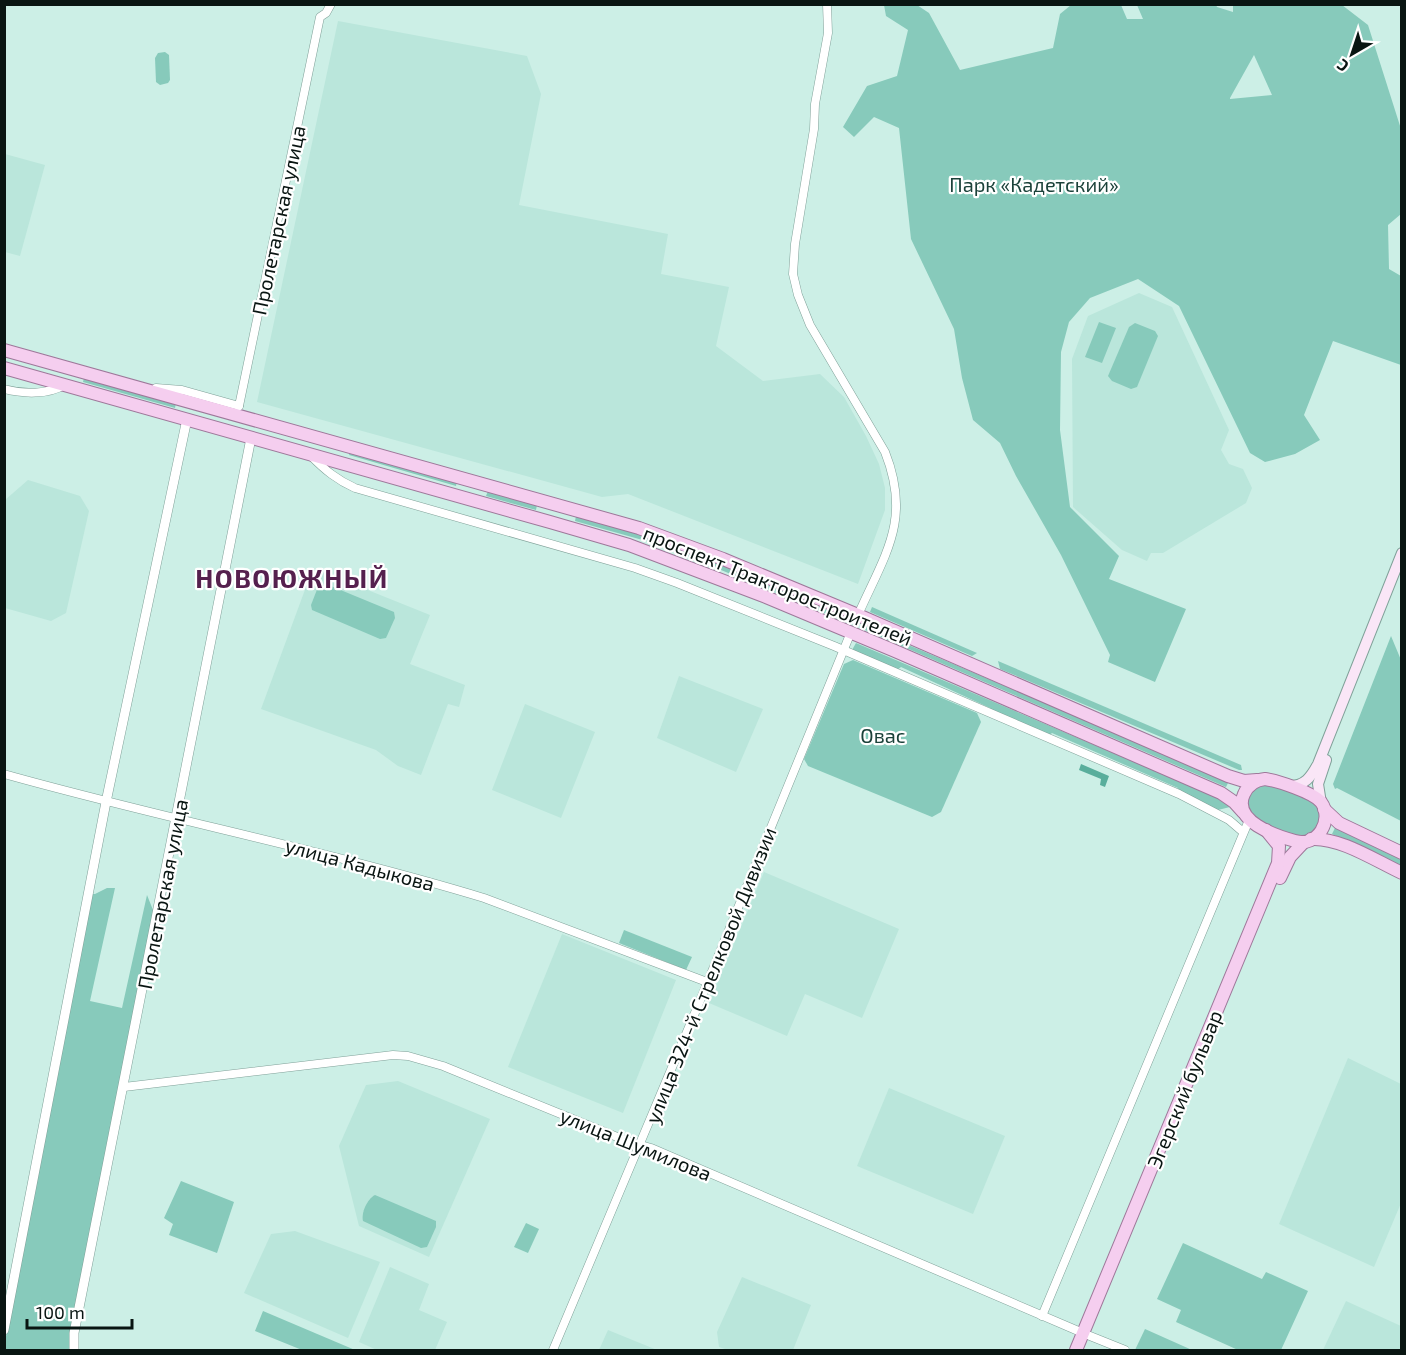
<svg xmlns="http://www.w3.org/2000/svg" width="1406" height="1355" viewBox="0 0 1406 1355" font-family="'Exo 2',sans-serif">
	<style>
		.built { fill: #bae6db }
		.green { fill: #87cabb; fill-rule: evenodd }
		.water { fill: #59ae9c }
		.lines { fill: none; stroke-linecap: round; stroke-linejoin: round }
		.minor-casing { stroke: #80a199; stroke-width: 9 }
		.tertiary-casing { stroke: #80a199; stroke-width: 10 }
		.secondary-casing { stroke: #80a199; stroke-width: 12 }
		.primary-casing { stroke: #9e789a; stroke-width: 14 }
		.minor { stroke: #fff; stroke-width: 8 }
		.tertiary { stroke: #fff; stroke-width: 9 }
		.secondary { stroke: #fae6f7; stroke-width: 10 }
		.primary { stroke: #f5ceef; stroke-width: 12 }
		.labels { text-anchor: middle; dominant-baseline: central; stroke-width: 4.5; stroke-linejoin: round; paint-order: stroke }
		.park-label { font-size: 20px; fill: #1b423a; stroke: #fff }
		.street-label { font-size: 20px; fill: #091512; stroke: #fff }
		.district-label { font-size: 26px; font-weight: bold; letter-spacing: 1.5px; fill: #55204e; stroke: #fff }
	</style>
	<rect width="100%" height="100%" fill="#ccefe6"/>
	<g class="built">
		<polygon points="338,21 527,56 541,94 519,205 668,234 661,274 729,287 716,346 763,381 820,374 844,397 866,436 879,464 885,488 885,510 858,584 628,494 602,497 257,402"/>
		<polygon points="5,154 45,165 20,256 5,252"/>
		<polygon points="1139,293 1172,307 1229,430 1221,450 1229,464 1243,469 1252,488 1246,503 1163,553 1151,553 1147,561 1122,550 1073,507 1072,359 1088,316"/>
		<polygon points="28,480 80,496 89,511 66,613 51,621 5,608 5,500"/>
		<polygon points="313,568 430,615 410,664 465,685 459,707 448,704 421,775 398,766 376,750 261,709"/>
		<polygon points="679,676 763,709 736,772 657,738"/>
		<polygon points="525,704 595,732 561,818 492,790"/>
		<polygon points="764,872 899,929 862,1018 805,994 787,1036 709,1003"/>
		<polygon points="562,934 676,980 623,1113 508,1067"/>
		<polygon points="1348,1058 1401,1084 1401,1203 1374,1267 1279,1224"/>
		<polygon points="398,1081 490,1119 429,1257 359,1226 339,1146 366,1085"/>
		<polygon points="889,1088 1005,1136 973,1214 857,1166"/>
		<polygon points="295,1231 380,1262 348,1338 244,1293 271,1234"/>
		<polygon points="390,1267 429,1284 419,1310 447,1322 435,1350 377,1350 359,1342"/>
		<polygon points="742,1277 811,1305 793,1350 728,1350 719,1347 717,1332"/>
		<polygon points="1346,1301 1401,1326 1401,1350 1323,1350"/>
		<polygon points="608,1330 657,1350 599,1350"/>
	</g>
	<g class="green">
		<path d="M884,5H917L929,13L960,70L1053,48L1060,14L1071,5H1121L1127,19H1143L1137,5H1216L1217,7L1233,12V5H1342L1368,25L1401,129V214L1388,225L1389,269L1401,276V365L1333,341L1304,415L1320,440L1295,454L1265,462L1250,453L1179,306L1138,279L1090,298L1069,322L1061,352L1060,430L1070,507L1119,556L1109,579L1186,609L1155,682L1108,662L1110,655L1061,555L1016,476L1000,443L973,420L962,378L954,329L911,239L899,128L874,117L854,137L843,127L867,86L897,76L908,30L886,16ZM1254,55L1272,95L1230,99V98Z"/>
		<polygon points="165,52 169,55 170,80 168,83 160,85 156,82 155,58 158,53"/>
		<polygon points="1099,322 1116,328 1102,363 1085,357"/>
		<polygon points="1135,323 1155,331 1158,336 1137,387 1131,389 1112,381 1108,376 1129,327"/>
		<polygon points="84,378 176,403 175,408 83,382"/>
		<polygon points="350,452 457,481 456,486 349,455"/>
		<polygon points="488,491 537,505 536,510 486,496"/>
		<polygon points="576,516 648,537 692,552 837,614 836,618 690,557 646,541 575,521"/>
		<polygon points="326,584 394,612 395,618 386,638 380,639 312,610 311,605 318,587"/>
		<polygon points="872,607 977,653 972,656 870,612"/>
		<polygon points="866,627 1229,781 1226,787 865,630"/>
		<polygon points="1391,636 1401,660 1401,821 1337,788 1335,789 1333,784"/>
		<polygon points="856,643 1221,799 1230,807 1218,810 1179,792 1178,788 1052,733 1048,736 992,711 990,708 901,667 897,670 852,650"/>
		<polygon points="853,660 977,713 981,722 941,812 932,817 808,766 804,759 844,664"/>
		<polygon points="998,661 1241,765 1242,770 1239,770 1000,669"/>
		<polygon points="1266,782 1313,800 1320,809 1320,825 1311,835 1296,838 1253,819 1247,811 1247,797 1251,790"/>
		<polygon points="1335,828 1401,859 1401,867 1332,834"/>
		<polygon points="107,888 115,888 90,1001 122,1008 147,895 157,920 74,1350 5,1350 5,1342 88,894 95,894"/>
		<polygon points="624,930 692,957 686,970 619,943"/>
		<polygon points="181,1181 234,1202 217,1253 169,1235 173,1224 164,1218"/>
		<path d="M375,1195L436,1221V1227L427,1247L421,1248L363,1221C361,1213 367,1199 375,1195Z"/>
		<polygon points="526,1223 539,1229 528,1253 514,1247"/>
		<polygon points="1183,1243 1262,1279 1266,1272 1308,1291 1281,1350 1238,1350 1176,1322 1181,1310 1157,1299"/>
		<polygon points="263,1311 355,1350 302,1350 255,1331"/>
		<polygon points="1145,1329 1192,1350 1135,1350"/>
	</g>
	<polygon class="water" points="1081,764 1109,776 1105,787 1100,785 1101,779 1079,770"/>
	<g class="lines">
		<defs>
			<g id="minor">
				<path d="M827,4L828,33L815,104L814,129L795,244L793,274L798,295L810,325L885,452C912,520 885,554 858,615"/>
				<polyline points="156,388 182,390 239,406"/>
				<path d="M4,389C23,394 48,395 64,385"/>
				<polyline points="239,406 320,17 326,13 331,4"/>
				<path d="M311,456C325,470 337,480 355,488L635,568L677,583L834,646L1179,794L1229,820L1243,832"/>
				<path d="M4,774C164,819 326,850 484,898L707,982"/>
				<polyline points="124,1087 393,1055 408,1056 443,1066 627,1141 651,1148 1083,1333"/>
				<polyline points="1042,1316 1249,820"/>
				<polyline points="1090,1336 1125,1350"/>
				<polyline points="553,1350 697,1008 851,632"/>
			</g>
			<g id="tertiary">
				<polyline points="4,1330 106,802 187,419"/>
				<polyline points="74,1350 74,1333 251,438"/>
			</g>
			<g id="secondary">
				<path d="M1289,786C1305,786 1311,777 1318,764L1402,553"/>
				<polyline points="1321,803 1318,784 1326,760"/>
			</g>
			<g id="primary">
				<polyline points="4,350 639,528 723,559 858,615 1228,776 1244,781 1257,780"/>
				<polyline points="4,368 550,522 629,545 766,597 895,651 1221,793 1234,802 1243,812"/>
				<path d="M1265,779C1278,781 1312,792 1321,802C1334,820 1317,848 1295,841C1276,836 1231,821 1244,794C1248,785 1255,780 1265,779Z"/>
				<polyline points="1324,809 1339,823 1402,853"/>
				<path d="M1311,839C1340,837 1376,861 1402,873"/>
				<polyline points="1280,878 1290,857 1304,842"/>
				<polyline points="1076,1350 1278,863 1279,846 1266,830"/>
			</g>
		</defs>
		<use href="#minor" class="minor-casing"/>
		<use href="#tertiary" class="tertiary-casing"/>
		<use href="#secondary" class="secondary-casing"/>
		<use href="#primary" class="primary-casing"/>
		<use href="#minor" class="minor"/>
		<use href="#tertiary" class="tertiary"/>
		<use href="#secondary" class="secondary"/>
		<use href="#primary" class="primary"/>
	</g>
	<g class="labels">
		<g class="park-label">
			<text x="1034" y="184">Парк «Кадетский»</text>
			<text x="883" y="735">Овас</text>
		</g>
		<g class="street-label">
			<text transform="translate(278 220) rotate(-78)">Пролетарская улица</text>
			<text transform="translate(778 585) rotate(22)">проспект Тракторостроителей</text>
			<text transform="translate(360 864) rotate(15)">улица Кадыкова</text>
			<text transform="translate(162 894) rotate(-79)">Пролетарская улица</text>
			<text transform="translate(710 975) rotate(-68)">улица 324-й Стрелковой Дивизии</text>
			<text transform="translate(1184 1089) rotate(-68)">Эгерский бульвар</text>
			<text transform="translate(636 1144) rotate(22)">улица Шумилова</text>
		</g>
		<g class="district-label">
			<text x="292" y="577">НОВОЮЖНЫЙ</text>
		</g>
	</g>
	<rect width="1406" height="1355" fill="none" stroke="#091512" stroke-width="12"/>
	<g transform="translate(1352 54) rotate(219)" stroke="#ffffff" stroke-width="4.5" paint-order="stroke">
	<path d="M0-4.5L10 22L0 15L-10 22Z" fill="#091512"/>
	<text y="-9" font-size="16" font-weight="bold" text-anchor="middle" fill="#091512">С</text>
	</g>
	<path d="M27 1319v9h105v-9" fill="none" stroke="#091512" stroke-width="3"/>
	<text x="36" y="1319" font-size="18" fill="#091512" stroke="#ffffff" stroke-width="4.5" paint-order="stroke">100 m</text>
</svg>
